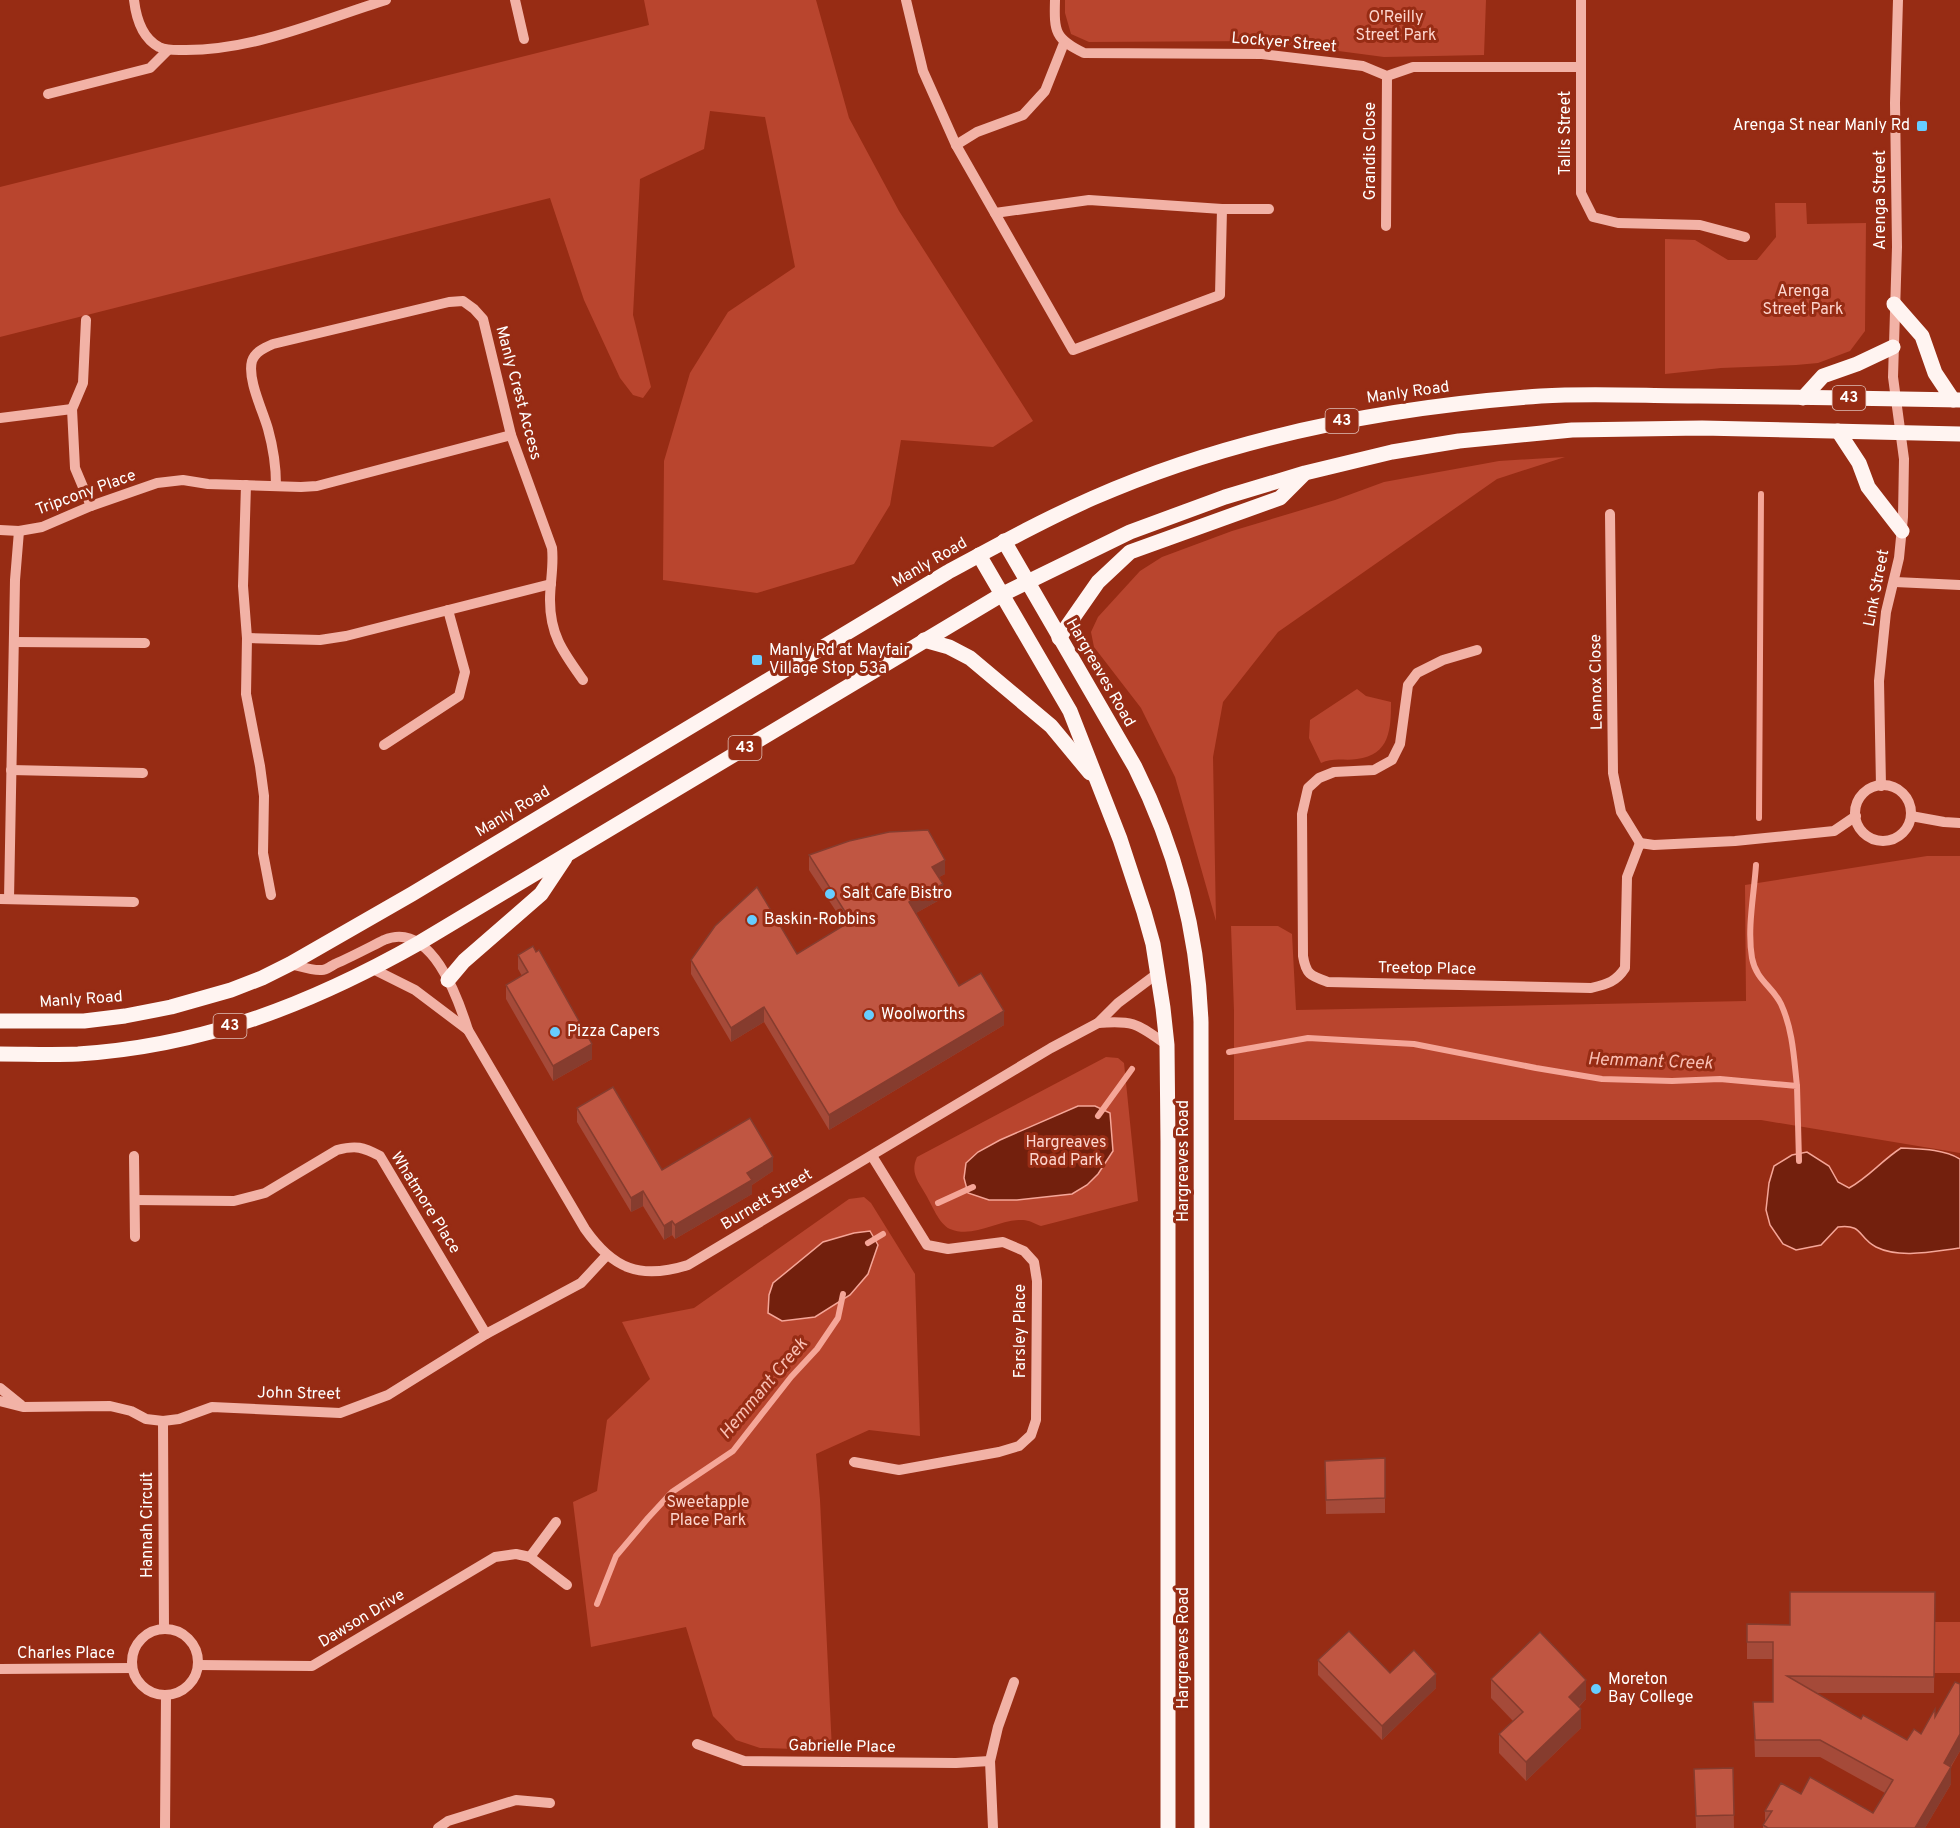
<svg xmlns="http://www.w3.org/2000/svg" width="1960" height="1828" viewBox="0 0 1960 1828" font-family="Overpass,sans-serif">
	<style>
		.green { fill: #b9452e }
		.water { fill: #73200d; stroke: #f5a698; stroke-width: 1.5 }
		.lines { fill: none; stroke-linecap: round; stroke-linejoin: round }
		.stream { stroke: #f5a698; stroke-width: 6 }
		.minor { stroke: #f2b2a6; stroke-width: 10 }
		.major { stroke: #fff4f1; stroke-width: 15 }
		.wall { fill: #a54a39 }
		.shaded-wall { fill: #863c2e }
		.building { fill: #c05642; stroke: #863c2e; stroke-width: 1.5 }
		.poi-dot { fill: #67cdff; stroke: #972c14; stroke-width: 2 }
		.labels { text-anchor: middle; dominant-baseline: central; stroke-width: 6; stroke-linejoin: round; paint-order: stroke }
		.shield { fill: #972c14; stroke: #e0c0b8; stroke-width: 1.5 }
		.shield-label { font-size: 15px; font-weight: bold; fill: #fff }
		.park-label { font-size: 16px; fill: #fdd5ce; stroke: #972c14 }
		.street-label { font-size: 16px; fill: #fff; stroke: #972c14 }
		.poi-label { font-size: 16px; fill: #fff; stroke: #972c14; text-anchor: start }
		.water-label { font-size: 18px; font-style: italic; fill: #f9beb2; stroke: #972c14 }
	</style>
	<rect width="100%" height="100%" fill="#972c14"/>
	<g class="green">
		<polygon points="644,0 816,0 849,118 899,211 1033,421 993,447 901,440 890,505 854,564 757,593 663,580 664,461 690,373 728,312 795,267 765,117 710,111 704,149 640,179 633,315 651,387 643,398 633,395 620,378 584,300 550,198 0,337 0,187 649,25"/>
		<polygon points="1065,0 1486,0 1484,55 1384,57 1262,41 1089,42 1071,34 1065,13"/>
		<polygon points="1775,203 1806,203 1807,224 1866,223 1865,331 1850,351 1818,363 1796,365 1721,368 1665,374 1665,239 1695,240 1728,260 1757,260 1776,237"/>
		<polygon points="1565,457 1497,479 1278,632 1223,702 1213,757 1216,921 1175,777 1141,708 1094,647 1091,632 1098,617 1140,571 1162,557 1232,531 1335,500 1384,482 1499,461"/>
		<path d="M1357,689L1366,696L1391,702C1391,729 1390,755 1357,759C1344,761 1333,757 1321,763L1309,738L1310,720Z"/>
		<polygon points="1927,856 1960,856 1960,1153 1761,1120 1234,1120 1234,1011 1231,926 1278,926 1292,934 1296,1010 1746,1001 1745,885"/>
		<path d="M1106,1057L1118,1058L1124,1063L1138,1201L1041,1226C1035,1224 1029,1220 1023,1220C999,1219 974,1239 950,1229C939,1224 932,1205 926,1195C918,1181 910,1173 917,1157Z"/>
		<polygon points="864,1197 871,1203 915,1274 920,1436 869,1430 816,1454 820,1500 832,1750 760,1748 736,1740 713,1716 686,1627 591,1647 573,1502 597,1491 607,1420 650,1379 622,1322 694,1308 849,1199"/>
		<rect x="1934" y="1622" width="26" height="51"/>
	</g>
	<g class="water">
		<polygon points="1078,1106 1095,1106 1110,1113 1113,1151 1098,1174 1087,1185 1072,1194 1017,1200 989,1200 968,1193 964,1178 966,1163 978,1152 1000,1140"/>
		<path d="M1901,1148C1920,1149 1943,1149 1960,1159V1248C1935,1251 1900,1259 1876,1247C1857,1237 1864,1224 1838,1227L1821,1245L1796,1250L1783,1244L1770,1225L1766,1210L1769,1183L1774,1166L1792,1155L1807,1152L1829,1166L1838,1182L1849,1188C1869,1177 1881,1161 1901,1148Z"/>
		<polygon points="870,1231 878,1245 868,1274 850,1295 815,1317 782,1321 768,1313 769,1295 773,1283 823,1242 854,1233"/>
	</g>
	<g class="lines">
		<g class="stream">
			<polyline points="1759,818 1761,494"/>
			<path d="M1756,865C1754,895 1747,928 1752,958C1756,980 1773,987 1781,1004C1793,1030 1794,1059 1797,1086"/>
			<polyline points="1229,1052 1308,1038 1414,1044 1536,1068 1602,1079 1672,1081 1720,1079 1797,1086 1799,1161"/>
			<polyline points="1098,1116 1132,1069"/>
			<polyline points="938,1203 973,1187"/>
			<polyline points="868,1243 883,1234"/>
			<polyline points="597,1604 616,1556 648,1518 672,1492 733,1451 791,1377 817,1349 838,1318 843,1294"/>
		</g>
		<g class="minor">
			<path d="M134,0C136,17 142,38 159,47C168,51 177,50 186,50C256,50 321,20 386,0"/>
			<polyline points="515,0 524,39"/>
			<polyline points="906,0 923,71 956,145 1073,350 1220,295 1222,209"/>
			<path d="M1055,0C1054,32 1055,39 1084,53L1262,54L1363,66L1387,76L1413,67H1581"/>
			<polyline points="1581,0 1581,193 1593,217 1618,223 1700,225 1745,237"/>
			<polyline points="48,94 150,68 168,50"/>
			<polyline points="956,145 977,132 1023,115 1045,91 1064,43"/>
			<polyline points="995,213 1089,200 1222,209 1269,209"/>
			<polyline points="1386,226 1387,76"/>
			<polyline points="86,320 83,383 72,409 75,468 91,506"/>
			<polyline points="0,418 72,409"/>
			<polyline points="246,485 243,586 247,638 246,694 260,766 264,796 263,853 271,895"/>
			<path d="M276,485C276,467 273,447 268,429C263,411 247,379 252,361C255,352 264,348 273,344L449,302L463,301L474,309L483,319L511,435L552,548C554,566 550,582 550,600C550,635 563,652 583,680"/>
			<polyline points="1610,514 1613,773 1621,812 1640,843"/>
			<polyline points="0,530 19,531 42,527 91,506 157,483 183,480 208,484 301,487 317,486 511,435"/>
			<polyline points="1895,582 1960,585"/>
			<polyline points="247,638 320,640 346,636 551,584"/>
			<polyline points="14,642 145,643"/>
			<path d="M1477,650L1443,660L1417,673L1408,685L1400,744L1392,760L1374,770L1334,772L1319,778L1308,788L1302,814L1303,956C1306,975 1311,976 1328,982L1591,988C1607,984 1616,982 1625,968L1627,877L1640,843L1654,845L1735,841L1834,831L1856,816"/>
			<polyline points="384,745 459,696 465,672 448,610"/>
			<polyline points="11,770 143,773"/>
			<circle cx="1883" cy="813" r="28"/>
			<polyline points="1881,786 1879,681 1886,612 1899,558 1903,517 1904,459 1893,377 1897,247 1895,103 1898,0"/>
			<polyline points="1911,816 1944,822 1960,823"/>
			<polyline points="0,899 134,902"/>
			<polyline points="9,899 15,580 19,531"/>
			<path d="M290,964C299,966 313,971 322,970C326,970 331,966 335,964C351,957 368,948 384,940C431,920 458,998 468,1030L585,1229C613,1269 640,1280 688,1265L1051,1048L1098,1023L1118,1003L1158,973"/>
			<polyline points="373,969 415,990 468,1030"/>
			<path d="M1098,1023C1135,1020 1137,1024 1167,1045"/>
			<polyline points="134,1156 135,1237"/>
			<path d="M135,1200L234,1201L265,1193L337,1150C356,1145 363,1147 380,1156L486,1334"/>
			<polyline points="0,1388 21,1405"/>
			<polyline points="0,1401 23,1407 110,1406 131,1411 146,1419 163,1421 179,1419 212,1407 340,1413 388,1395 486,1334 581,1283 607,1255"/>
			<polyline points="163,1421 164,1629"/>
			<polyline points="854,1462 899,1470 999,1452 1019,1446 1031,1435 1036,1420 1037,1281 1034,1262 1024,1251 1003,1242 948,1249 927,1245 872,1156"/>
			<polyline points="556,1522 530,1557 567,1585"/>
			<circle cx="165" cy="1662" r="33"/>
			<polyline points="198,1665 312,1666 495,1557 516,1554 530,1557"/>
			<polyline points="0,1669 132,1668"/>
			<polyline points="697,1744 744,1761 956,1763 990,1761"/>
			<polyline points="165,1828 166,1695"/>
			<polyline points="438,1828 448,1821 516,1800 550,1803"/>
			<polyline points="993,1828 990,1761 998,1727 1014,1682"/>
		</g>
		<g class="major">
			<polyline points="1894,304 1922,336 1935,373 1953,400"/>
			<polyline points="1803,398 1823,376 1857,364 1893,347"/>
			<polyline points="1838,431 1859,463 1868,487 1902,531"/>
			<path d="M1004,541L1135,767C1175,847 1198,933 1201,1022L1202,1828"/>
			<polyline points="979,555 1070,711 1120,839 1144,912 1153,944 1163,1008 1167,1045 1168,1142 1168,1828"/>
			<polyline points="1059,638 1098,582 1130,552 1280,498 1303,475"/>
			<polyline points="924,640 949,647 970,658 1051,726 1090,773"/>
			<polyline points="448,980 464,961 541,894 565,858"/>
			<path d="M0,1021H84L125,1016L171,1007L231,990L262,978L290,964L412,894L948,572C996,546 1043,520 1093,498C1234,436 1387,407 1541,396C1593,393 1646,396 1698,396C1785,397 1873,398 1960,400"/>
			<path d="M0,1054C26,1054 52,1055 78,1054C204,1046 311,1004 419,943L1001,595L1130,532L1225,497L1305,473L1392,452L1459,441L1572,430L1702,428L1960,434"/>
		</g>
	</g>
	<g class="wall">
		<polygon points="809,855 945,874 939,877 943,898 916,913 959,986 1004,1025 829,1130 764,1022 731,1042 691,974 691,960 797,954 845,925 809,870"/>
		<polygon points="518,955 592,1059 553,1081 506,999 506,985 522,976 518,969"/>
		<polygon points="577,1108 662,1170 773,1171 752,1185 752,1194 675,1239 672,1235 664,1240 643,1206 631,1212 577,1122"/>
		<polygon points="1325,1461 1385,1498 1385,1513 1326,1514"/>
		<polygon points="1935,1592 1934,1693 1816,1693 1861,1719 1907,1740 1921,1734 1960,1684 1960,1751 1951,1767 1951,1784 1925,1828 1763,1828 1763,1825 1765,1823 1765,1811 1801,1794 1873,1813 1885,1793 1820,1757 1755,1757 1753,1702 1773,1702 1773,1659 1747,1659 1747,1624 1790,1625"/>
		<polygon points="1318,1660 1390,1673 1436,1688 1382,1740 1318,1675"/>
		<polygon points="1491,1679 1586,1699 1579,1707 1581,1728 1526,1781 1499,1753 1499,1734 1513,1721 1491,1698"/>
		<polygon points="1733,1768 1734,1828 1696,1828 1694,1769"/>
	</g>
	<g class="shaded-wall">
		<polygon points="945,860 945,874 932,881 932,867"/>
		<polygon points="943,884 943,898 909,917 909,902"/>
		<polygon points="764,1007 764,1022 731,1042 731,1028"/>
		<polygon points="1004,1011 1004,1025 829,1130 829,1115"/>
		<polygon points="592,1044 592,1059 553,1081 553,1066"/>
		<polygon points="773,1157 773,1171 752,1185 752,1194 675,1239 675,1225 747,1173"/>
		<polygon points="643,1191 643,1206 631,1212 631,1198"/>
		<polygon points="672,1221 672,1235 664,1240 664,1226"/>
		<polygon points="1436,1674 1436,1688 1382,1740 1382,1726"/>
		<polygon points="1586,1680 1586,1699 1569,1716 1569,1697"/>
		<polygon points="1581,1709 1581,1728 1526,1781 1526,1762"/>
		<polygon points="1960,1734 1960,1751 1949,1769 1951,1767 1951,1784 1925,1828 1915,1828 1944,1763"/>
	</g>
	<g class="building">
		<polygon points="928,830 945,860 932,867 943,884 909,902 959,986 981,973 1004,1011 829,1115 764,1007 731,1028 691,960 715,926 757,887 797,954 851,921 809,855 849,841 889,832"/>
		<polygon points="533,946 536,952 539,950 592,1044 553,1066 506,985 528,972 518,955"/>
		<polygon points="613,1087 662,1170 750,1118 773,1157 747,1173 752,1180 675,1225 672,1221 664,1226 643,1191 631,1198 577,1108"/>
		<polygon points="1385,1458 1385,1498 1326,1500 1325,1461"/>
		<polygon points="1790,1592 1935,1592 1934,1677 1787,1676 1861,1719 1863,1715 1907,1740 1914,1729 1921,1734 1935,1709 1935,1717 1955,1682 1960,1684 1960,1734 1944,1763 1951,1767 1915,1828 1768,1828 1763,1825 1772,1811 1765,1811 1781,1783 1801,1794 1810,1777 1873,1813 1893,1780 1820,1740 1755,1740 1753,1702 1773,1702 1773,1642 1747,1642 1747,1624 1790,1625"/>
		<polygon points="1349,1631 1390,1673 1414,1650 1436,1674 1382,1726 1318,1660"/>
		<polygon points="1540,1632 1586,1680 1569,1697 1581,1709 1526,1762 1499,1734 1523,1712 1491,1679"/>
		<polygon points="1733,1768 1734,1815 1696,1816 1694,1769"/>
	</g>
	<g class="poi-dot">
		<rect x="1916" y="120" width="12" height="12" rx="3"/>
		<rect x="751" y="654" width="12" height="12" rx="3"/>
		<circle cx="830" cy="894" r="6"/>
		<circle cx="752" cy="920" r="6"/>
		<circle cx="869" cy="1015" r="6"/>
		<circle cx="555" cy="1032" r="6"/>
		<circle cx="1596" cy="1689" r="6"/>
	</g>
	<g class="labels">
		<g class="shield">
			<rect x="1832.5" y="386" width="33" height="24" rx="4.5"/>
			<rect x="1325.5" y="409" width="33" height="24" rx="4.5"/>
			<rect x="728.5" y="736" width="33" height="24" rx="4.5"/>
			<rect x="213.5" y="1014" width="33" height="24" rx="4.5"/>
		</g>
		<g class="shield-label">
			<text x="1849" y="398">43</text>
			<text x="1342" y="421">43</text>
			<text x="745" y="748">43</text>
			<text x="230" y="1026">43</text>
		</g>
		<g class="park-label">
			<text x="1396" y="18">O'Reilly<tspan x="1396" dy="18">Street Park</tspan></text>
			<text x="1803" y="292">Arenga<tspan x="1803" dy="18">Street Park</tspan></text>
			<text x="1066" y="1143">Hargreaves<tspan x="1066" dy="18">Road Park</tspan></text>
			<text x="708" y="1503">Sweetapple<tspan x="708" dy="18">Place Park</tspan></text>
		</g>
		<g class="street-label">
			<text transform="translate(1284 43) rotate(5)">Lockyer Street</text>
			<text transform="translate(1566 133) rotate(-90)">Tallis Street</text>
			<text transform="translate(1371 151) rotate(-90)">Grandis Close</text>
			<text transform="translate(1881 200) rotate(-90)">Arenga Street</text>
			<text transform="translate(518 393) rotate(75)">Manly Crest Access</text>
			<text transform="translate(1408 393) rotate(-8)">Manly Road</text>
			<text transform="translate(86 493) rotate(-20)">Tripcony Place</text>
			<text transform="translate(930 563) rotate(-30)">Manly Road</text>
			<text transform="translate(1877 588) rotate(-79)">Link Street</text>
			<text transform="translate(1100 673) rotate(60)">Hargreaves Road</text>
			<text transform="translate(1597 682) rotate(-91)">Lennox Close</text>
			<text transform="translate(513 812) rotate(-31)">Manly Road</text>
			<text transform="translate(1427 969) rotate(1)">Treetop Place</text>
			<text transform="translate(81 1000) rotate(-4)">Manly Road</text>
			<text transform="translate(1184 1161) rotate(-90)">Hargreaves Road</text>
			<text transform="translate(767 1200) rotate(-31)">Burnett Street</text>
			<text transform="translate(425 1203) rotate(58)">Whatmore Place</text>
			<text transform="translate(1021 1331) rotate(-90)">Farsley Place</text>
			<text transform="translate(299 1394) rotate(1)">John Street</text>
			<text transform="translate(148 1525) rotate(-90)">Hannah Circuit</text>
			<text transform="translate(362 1619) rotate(-31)">Dawson Drive</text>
			<text transform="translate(1184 1648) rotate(-90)">Hargreaves Road</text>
			<text x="66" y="1654">Charles Place</text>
			<text transform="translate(842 1747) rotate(1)">Gabrielle Place</text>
		</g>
		<g class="poi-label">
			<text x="1910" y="126" text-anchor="end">Arenga St near Manly Rd</text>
			<text x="769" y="651">Manly Rd at Mayfair<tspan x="769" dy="18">Village Stop 53a</tspan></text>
			<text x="842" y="894">Salt Cafe Bistro</text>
			<text x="764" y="920">Baskin-Robbins</text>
			<text x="881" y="1015">Woolworths</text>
			<text x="567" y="1032">Pizza Capers</text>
			<text x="1608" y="1680">Moreton<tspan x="1608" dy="18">Bay College</tspan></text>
		</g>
		<g class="water-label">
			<text transform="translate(1650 1062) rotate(2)">Hemmant Creek</text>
			<text transform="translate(764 1389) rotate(-50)">Hemmant Creek</text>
		</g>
	</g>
</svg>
